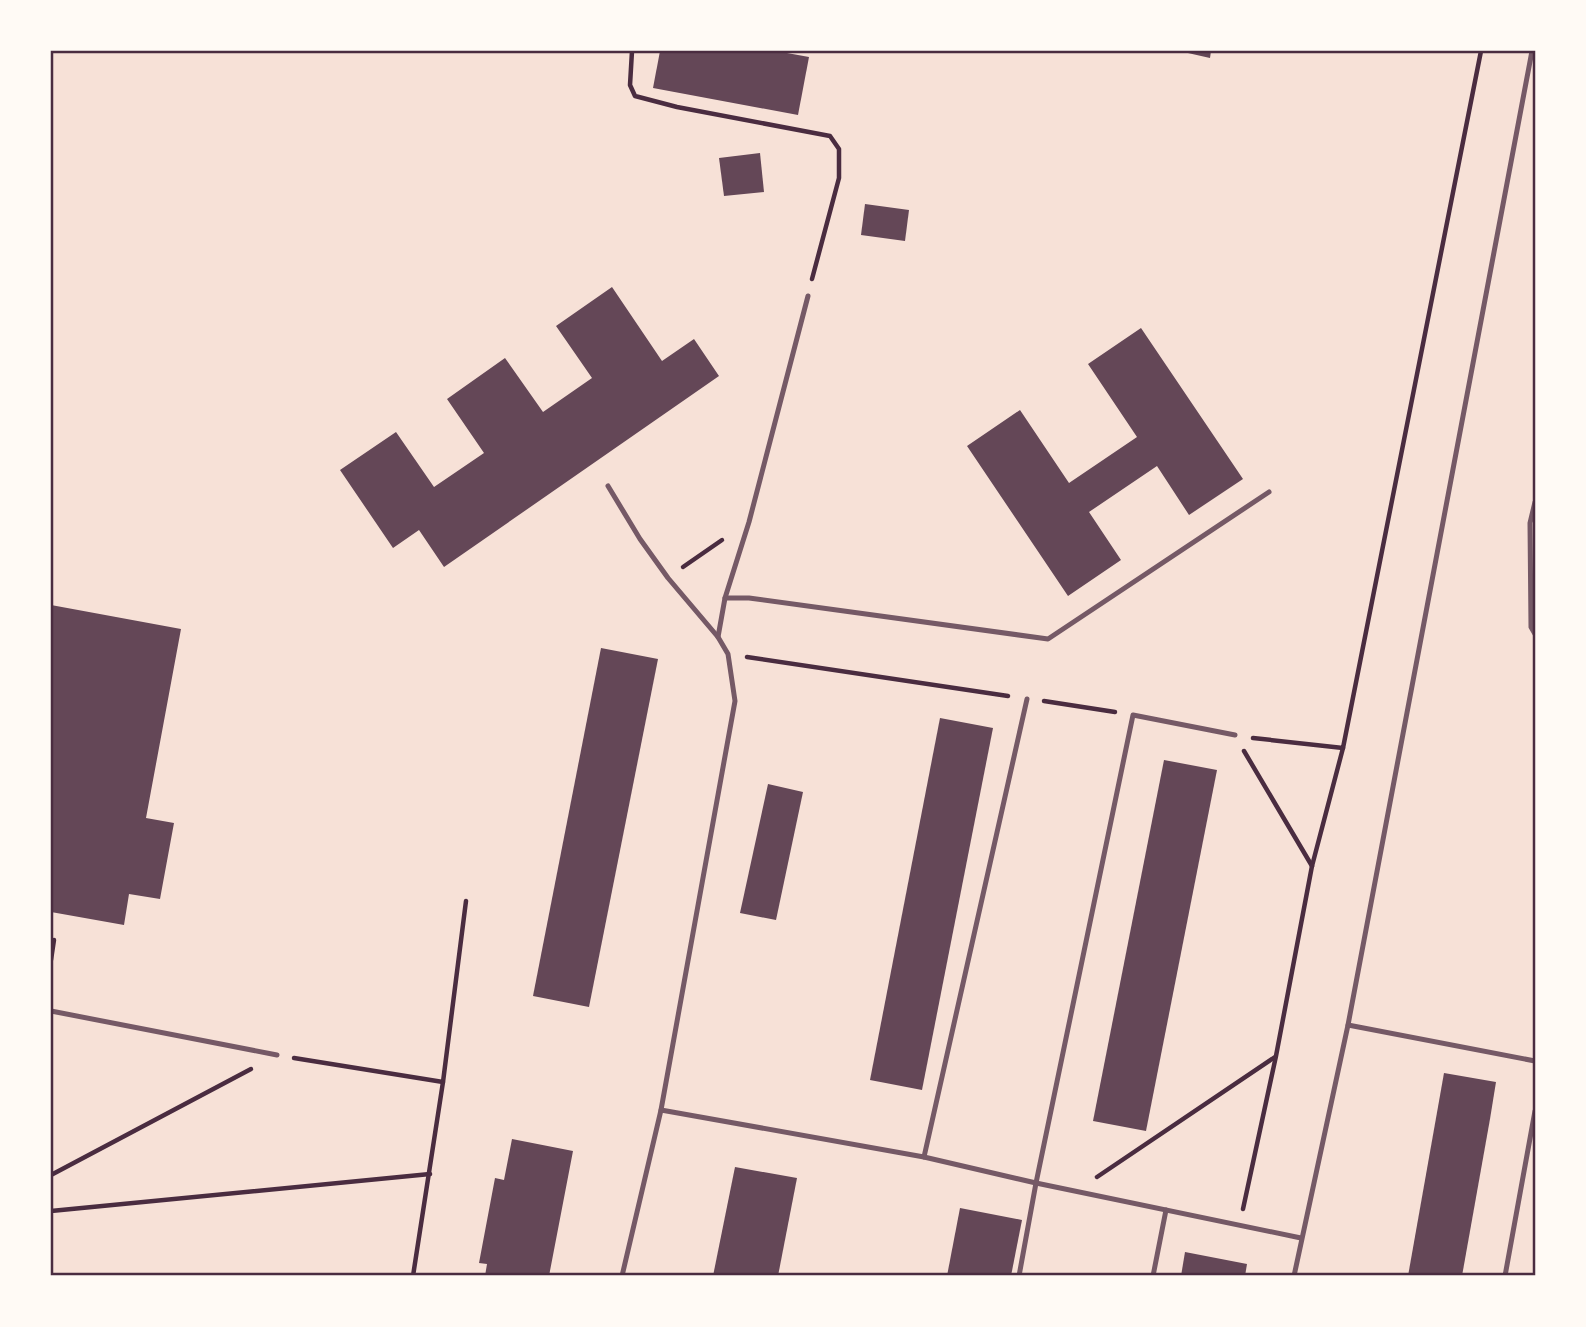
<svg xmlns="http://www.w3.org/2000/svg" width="1586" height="1327" viewBox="0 0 1586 1327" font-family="'Exo 2',sans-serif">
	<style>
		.building { fill: #644757 }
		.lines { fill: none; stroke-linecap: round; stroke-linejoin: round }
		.path { stroke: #4a2c40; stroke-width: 4.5 }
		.service { stroke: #755966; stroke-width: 5 }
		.neatline { fill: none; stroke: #4a2c40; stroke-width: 2.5 }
	</style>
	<rect width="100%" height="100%" fill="#f7e1d7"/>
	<g class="building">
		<polygon points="660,51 776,51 809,57 798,115 653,88"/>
		<polygon points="1179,51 1211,51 1210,58"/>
		<polygon points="760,153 764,192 724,196 719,158"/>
		<polygon points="865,204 909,210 905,241 861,235"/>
		<polygon points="612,287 662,361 694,339 719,376 444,567 419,530 393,548 340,470 396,432 434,487 484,453 447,399 505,358 543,412 592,378 556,326"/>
		<polygon points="1141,328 1243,479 1189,515 1157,466 1089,512 1121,560 1068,596 967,446 1020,410 1069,483 1137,437 1088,364"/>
		<polygon points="51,605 181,629 146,818 174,823 160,899 129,894 124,925 51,912"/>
		<polygon points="601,648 658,659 589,1007 533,996"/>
		<polygon points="940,718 993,728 922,1090 870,1080"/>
		<polygon points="1164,760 1217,770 1146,1131 1093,1121"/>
		<polygon points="768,784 803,792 776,920 740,913"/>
		<polygon points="1444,1073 1496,1082 1490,1119 1462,1276 1408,1276"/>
		<polygon points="512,1139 573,1151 549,1276 485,1276 487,1264 479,1263 495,1178 504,1180"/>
		<polygon points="735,1167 797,1178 778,1276 713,1276"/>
		<polygon points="960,1208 1022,1220 1011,1276 947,1276"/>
		<polygon points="1185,1252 1247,1264 1245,1276 1181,1276"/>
	</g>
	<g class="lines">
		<g class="path">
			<polyline points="632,51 630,85 635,96 677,107 830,136 839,149 839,178 812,279"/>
			<polyline points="683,567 722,540"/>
			<polyline points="747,657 1008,696"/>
			<polyline points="1044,701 1115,712"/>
			<polyline points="1253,738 1343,748 1481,51"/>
			<polyline points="1244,751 1312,866"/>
			<polyline points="51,960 54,940"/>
			<polyline points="294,1058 443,1082"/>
			<polyline points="51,1175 251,1069"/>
			<polyline points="1097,1177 1275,1057"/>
			<polyline points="1243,1209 1276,1056 1312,866 1343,748"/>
			<polyline points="51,1211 430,1174"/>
			<polyline points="413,1276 443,1082 466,901"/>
		</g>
		<g class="service">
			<polyline points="608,486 640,539 668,578 718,637 728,654 735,701 661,1110 622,1276"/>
			<polyline points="1535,502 1530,523 1531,627 1535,634"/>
			<polyline points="725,598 749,598 1048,639 1269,492"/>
			<polyline points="718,637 725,598 749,522 808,296"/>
			<polyline points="51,1011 277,1055"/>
			<polyline points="1348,1025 1535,1061"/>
			<polyline points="661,1110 924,1157 1036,1183 1301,1238"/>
			<polyline points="924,1157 1027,699"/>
			<polyline points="1019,1276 1036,1183 1133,715 1235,735"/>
			<polyline points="1153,1276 1166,1210"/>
			<polyline points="1294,1276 1348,1025 1532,51"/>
			<polyline points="1505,1276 1535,1111"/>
		</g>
	</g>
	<rect width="1586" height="1327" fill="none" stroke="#fffaf5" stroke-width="105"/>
	<rect x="52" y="52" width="1482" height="1222" class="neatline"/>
</svg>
